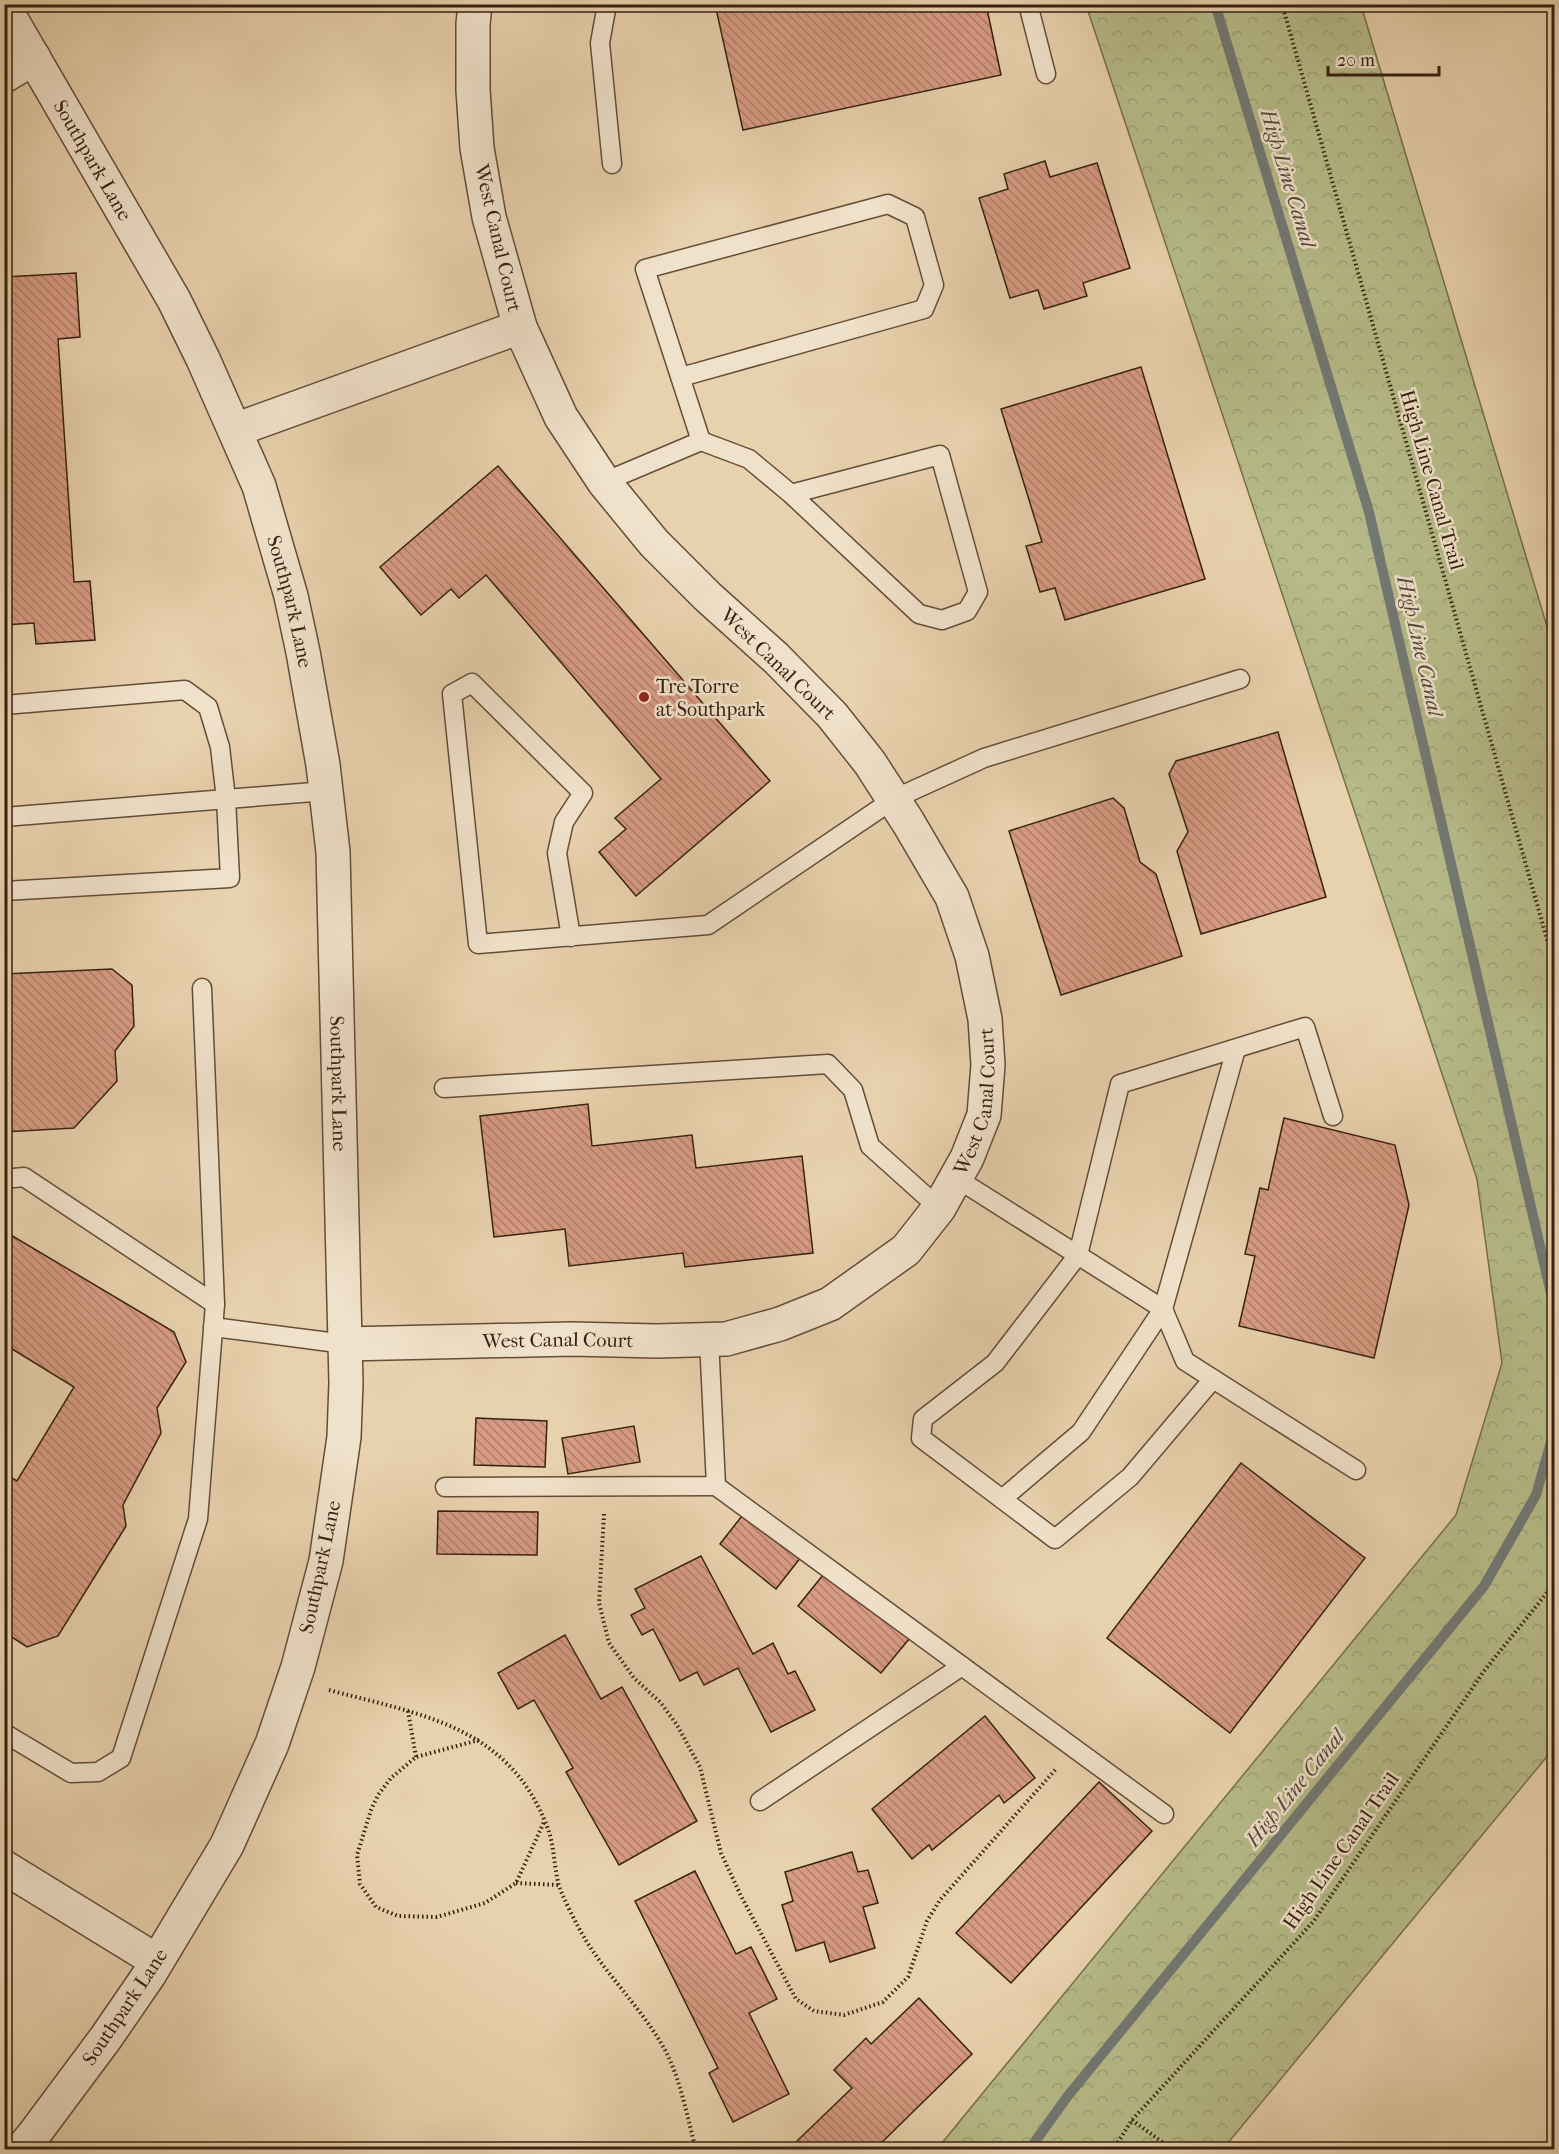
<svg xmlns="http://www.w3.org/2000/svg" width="1559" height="2154" viewBox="0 0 1559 2154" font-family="'IM FELL French Canon',serif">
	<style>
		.forest { fill: url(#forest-crowns); stroke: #766e4e; stroke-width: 1.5 }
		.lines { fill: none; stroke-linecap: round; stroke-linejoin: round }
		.stream { stroke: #737974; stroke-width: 10 }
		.building { fill: url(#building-back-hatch); stroke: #372112; stroke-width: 1.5 }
		.lane-casing { stroke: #634d39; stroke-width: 21 }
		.street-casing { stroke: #634d39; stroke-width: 36 }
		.path { stroke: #372112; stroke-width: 4; stroke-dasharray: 1.5 3; stroke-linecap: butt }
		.lane { stroke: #f0e1ca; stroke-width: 18 }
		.street { stroke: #f0e1ca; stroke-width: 33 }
		.poi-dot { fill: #8f2418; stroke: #f0e1ca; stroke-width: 2 }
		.labels { text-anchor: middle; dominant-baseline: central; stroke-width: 5; stroke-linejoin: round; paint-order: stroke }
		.street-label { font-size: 20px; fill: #372112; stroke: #f0e1ca }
		.poi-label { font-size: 20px; fill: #372112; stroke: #f0e1ca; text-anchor: start }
		.water-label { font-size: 21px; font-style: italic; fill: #50463b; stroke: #f0e1ca }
	</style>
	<defs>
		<pattern id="forest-crowns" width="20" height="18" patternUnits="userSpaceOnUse" patternTransform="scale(1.5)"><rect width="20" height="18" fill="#b6bb89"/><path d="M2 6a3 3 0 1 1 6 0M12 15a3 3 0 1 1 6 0" fill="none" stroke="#9da075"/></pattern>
		<pattern id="building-back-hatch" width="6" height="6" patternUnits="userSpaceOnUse" patternTransform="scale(1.5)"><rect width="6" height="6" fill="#d79b83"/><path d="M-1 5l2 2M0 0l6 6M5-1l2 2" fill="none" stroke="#af7e6a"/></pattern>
	</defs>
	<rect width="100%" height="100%" fill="#e8d1ad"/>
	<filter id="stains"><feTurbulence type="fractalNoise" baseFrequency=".00333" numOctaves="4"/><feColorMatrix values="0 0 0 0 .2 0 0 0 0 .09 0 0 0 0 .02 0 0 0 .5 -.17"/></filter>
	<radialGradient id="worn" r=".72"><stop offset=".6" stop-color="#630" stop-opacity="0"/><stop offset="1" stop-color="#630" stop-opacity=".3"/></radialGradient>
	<polygon class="forest" points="1086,5 1361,5 1554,650 1554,1748 1223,2149 937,2149 1456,1515 1502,1363 1477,1179"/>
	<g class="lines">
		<g class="stream">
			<polyline points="1215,4 1369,512 1554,1306"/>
			<polyline points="1029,2150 1067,2097 1484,1586 1536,1495 1554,1431"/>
		</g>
	</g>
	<g class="building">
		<polygon points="715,4 986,4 1001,75 743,130"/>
		<polygon points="1045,161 1050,177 1097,163 1130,268 1083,283 1087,296 1044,309 1038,290 1010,298 979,198 1008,189 1004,174"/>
		<polygon points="76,273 80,337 58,339 74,582 90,581 95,640 36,644 34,623 4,625 4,277"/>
		<polygon points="1141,367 1205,579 1065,620 1055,588 1040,592 1026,546 1042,542 1001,409"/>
		<polygon points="498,466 770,781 636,896 599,852 626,829 615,818 661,779 486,575 459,598 451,589 421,615 380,567"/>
		<polygon points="1278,732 1326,897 1201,934 1177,851 1188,832 1169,774 1176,761"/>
		<polygon points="1113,798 1124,808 1140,862 1156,874 1182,956 1061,995 1009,831"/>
		<polygon points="112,969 132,985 134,1026 115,1051 117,1081 74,1128 4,1132 4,974"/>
		<polygon points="588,1104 592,1146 692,1135 696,1168 802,1156 813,1253 685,1267 683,1253 569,1266 565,1229 494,1237 480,1116"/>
		<polygon points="1284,1118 1395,1145 1409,1205 1374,1358 1239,1326 1255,1256 1245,1254 1260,1188 1268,1190"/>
		<polygon points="4,1231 174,1332 186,1362 157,1408 161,1433 123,1505 126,1526 58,1636 27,1647 4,1632 4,1473 17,1481 74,1387 4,1344"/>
		<polygon points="476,1418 547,1421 545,1467 474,1465"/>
		<polygon points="634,1426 640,1462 568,1474 562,1438"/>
		<polygon points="1241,1463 1365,1558 1230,1733 1107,1638"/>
		<polygon points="438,1511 538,1512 537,1555 437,1554"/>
		<polygon points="745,1512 801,1557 776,1589 720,1544"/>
		<polygon points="701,1556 753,1654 773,1643 788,1674 795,1671 815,1710 771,1732 738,1668 704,1685 697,1672 680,1681 653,1629 642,1635 631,1615 645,1608 635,1589"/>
		<polygon points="827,1570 861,1601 909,1639 881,1673 798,1606"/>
		<polygon points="565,1635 601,1699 622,1687 697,1821 619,1865 566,1772 573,1768 534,1700 518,1709 498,1673"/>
		<polygon points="985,1716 1035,1778 1004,1803 999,1795 932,1850 929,1845 912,1859 872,1809"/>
		<polygon points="1099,1782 1152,1831 1011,1983 956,1933"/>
		<polygon points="852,1852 858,1872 868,1870 878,1903 863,1907 875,1948 830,1962 824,1942 796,1951 782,1905 793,1901 785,1872"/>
		<polygon points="695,1871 736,1954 751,1947 777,1999 749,2013 789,2094 733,2122 709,2073 718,2068 635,1901"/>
		<polygon points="919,1998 972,2054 874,2150 805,2150 797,2141 852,2088 834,2070 866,2038 871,2044"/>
	</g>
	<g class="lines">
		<defs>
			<g id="lane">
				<polyline points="607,4 600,43 612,164"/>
				<polyline points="1028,4 1046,74"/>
				<polyline points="681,377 924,309 934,285 915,217 888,204 645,269 701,441"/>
				<polyline points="604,482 701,441 749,459 791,494 919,614 942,620 967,611 978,592 940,455 791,494"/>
				<polyline points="4,705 185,690 208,707 220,747 226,799 230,878 4,891"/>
				<polyline points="4,817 326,791"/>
				<polyline points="571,937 557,853 564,822 583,793 472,683 452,694 478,944 708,925 894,799 984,758 1240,679"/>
				<polyline points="444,1088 828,1064 853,1090 870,1146 939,1208"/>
				<polyline points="956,1178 1163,1309 1185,1361 1356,1470"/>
				<polyline points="4,1179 24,1177 215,1304 202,988"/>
				<polyline points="213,1327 345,1344"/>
				<polyline points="1213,1379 1130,1477 1055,1539 921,1438 923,1419 995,1363 1078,1255 1120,1084 1305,1027 1333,1116"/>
				<polyline points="716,1486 1164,1814"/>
				<polyline points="445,1487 716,1486 709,1339"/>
				<polyline points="1002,1499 1081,1432 1163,1309 1236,1049"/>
				<polyline points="4,1733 71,1773 98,1772 121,1758 198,1519 215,1304"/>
				<polyline points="760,1801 962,1666"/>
			</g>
			<g id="street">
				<path id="s1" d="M4,7L174,300L203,359L259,486L291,596L303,652L323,765L333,852L346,1383L344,1437L326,1561L298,1667L272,1744L227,1845L149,1975L105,2039L32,2137L21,2150"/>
				<polyline points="4,76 34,58"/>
				<polyline points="235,430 520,327"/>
				<path id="s2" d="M345,1344L571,1339L657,1341L726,1339L780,1324L830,1304L906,1250L939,1208L967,1158L984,1115L988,1065L985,1019L972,956L952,897L908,822L870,763L832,715L776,658L708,597L654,543L604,482L561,417L520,327L489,217L477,148L473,90V24L475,4"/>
				<polyline points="4,1867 157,1961"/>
			</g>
		</defs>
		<use href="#lane" class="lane-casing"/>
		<use href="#street" class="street-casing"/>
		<g class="path">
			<polyline points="1282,4 1554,964"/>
			<polyline points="604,1514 599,1603 609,1643 634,1678 661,1703 677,1725 700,1767 721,1853 741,1896 796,1999 814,2011 844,2015 883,2002 908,1977 927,1921 940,1900 1056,1769"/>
			<path d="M329,1690C422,1715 510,1726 548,1829C554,1846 554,1864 558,1882C561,1895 578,1927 585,1939C609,1978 643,2010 665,2050C681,2080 687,2117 696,2150"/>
			<polyline points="408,1711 416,1757"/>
			<polyline points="479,1740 416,1757 391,1778 378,1795 371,1810 357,1855 360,1884 376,1907 398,1916 437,1917 485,1903 516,1883 544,1822"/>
			<polyline points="516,1883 559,1885"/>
			<polyline points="1132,2120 1173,2150"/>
			<polyline points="1113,2150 1132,2120 1313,1922 1484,1671 1554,1584"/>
		</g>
		<use href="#lane" class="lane"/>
		<use href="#street" class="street"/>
	</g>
	<circle class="poi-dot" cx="644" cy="697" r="6"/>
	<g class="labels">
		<g class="street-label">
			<text stroke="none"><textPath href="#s1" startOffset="177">Southpark Lane</textPath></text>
			<text transform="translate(498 238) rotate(77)">West Canal Court</text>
			<text transform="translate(1432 480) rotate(74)">High Line Canal Trail</text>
			<text stroke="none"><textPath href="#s1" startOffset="663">Southpark Lane</textPath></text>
			<text transform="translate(778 664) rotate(44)">West Canal Court</text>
			<text stroke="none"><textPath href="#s1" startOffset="1149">Southpark Lane</textPath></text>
			<text stroke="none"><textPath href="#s2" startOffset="753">West Canal Court</textPath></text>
			<text stroke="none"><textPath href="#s2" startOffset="213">West Canal Court</textPath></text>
			<text transform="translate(320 1567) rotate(-78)">Southpark Lane</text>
			<text transform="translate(1341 1851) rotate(-55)">High Line Canal Trail</text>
			<text transform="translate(125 2007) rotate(-56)">Southpark Lane</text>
		</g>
		<g class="poi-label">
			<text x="656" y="686">Tre Torre<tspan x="656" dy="23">at Southpark</tspan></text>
		</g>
		<g class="water-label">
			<text transform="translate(1288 178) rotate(73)">High Line Canal</text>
			<text transform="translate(1420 646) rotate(77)">High Line Canal</text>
			<text transform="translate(1295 1788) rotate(-51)">High Line Canal</text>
		</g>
	</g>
	<rect width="1559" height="2154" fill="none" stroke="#e8d1ad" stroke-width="24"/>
	<rect x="6" y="6" width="1547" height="2142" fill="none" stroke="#372112" stroke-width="3"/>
	<rect x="12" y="12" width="1535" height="2130" fill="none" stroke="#372112" stroke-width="1.5"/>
	<path d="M1328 66v9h111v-9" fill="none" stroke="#372112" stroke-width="3"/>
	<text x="1337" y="66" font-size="18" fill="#372112" stroke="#f0e1ca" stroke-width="4.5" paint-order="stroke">20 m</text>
	<rect width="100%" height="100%" filter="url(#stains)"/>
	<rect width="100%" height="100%" fill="url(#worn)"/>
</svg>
